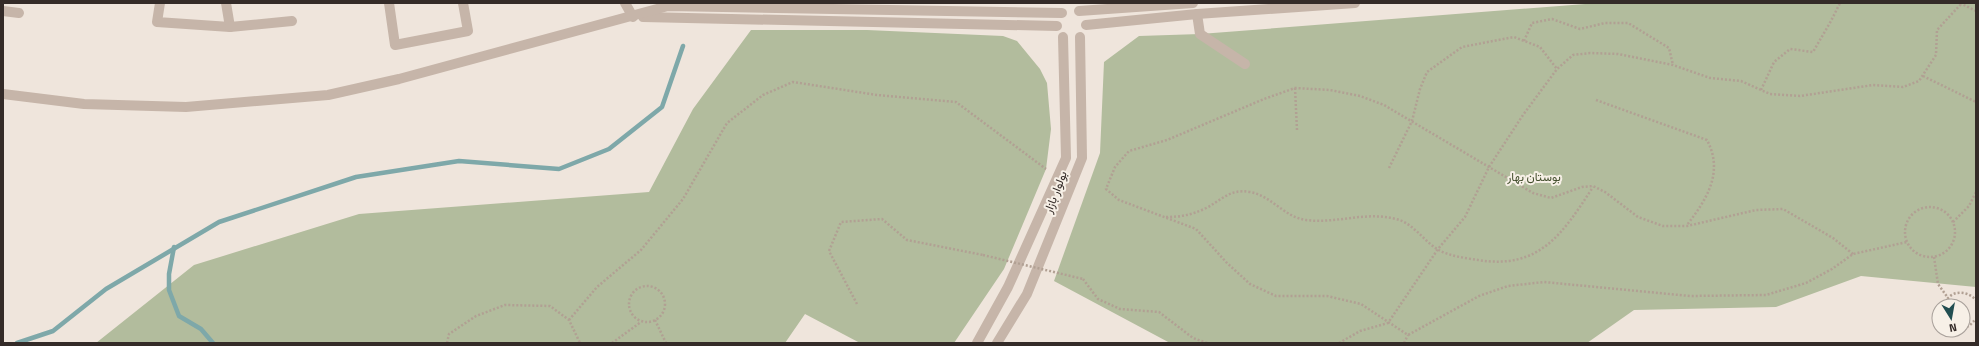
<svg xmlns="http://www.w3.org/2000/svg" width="1979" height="346" viewBox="0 0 1979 346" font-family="'Titillium Web',Vazirmatn,sans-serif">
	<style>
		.green { fill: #b2bc9d }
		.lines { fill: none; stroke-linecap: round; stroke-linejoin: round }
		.stream { stroke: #7ea8a9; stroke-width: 4.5 }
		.path { stroke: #b1a093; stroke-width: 2.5; stroke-dasharray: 2 2; stroke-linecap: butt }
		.minor { stroke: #c6b5a9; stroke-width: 10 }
		.path-bridge { stroke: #b1a093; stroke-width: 2.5; stroke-dasharray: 2 2; stroke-linecap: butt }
		.labels { text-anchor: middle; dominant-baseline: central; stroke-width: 4; stroke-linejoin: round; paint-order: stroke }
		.park-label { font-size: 12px; fill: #444f2e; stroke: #f7f0e7 }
		.street-label { font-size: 12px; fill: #342b28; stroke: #f7f0e7 }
	</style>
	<rect width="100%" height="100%" fill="#efe5dc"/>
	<g class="green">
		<polygon points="1598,3 1976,3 1976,287 1861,276 1776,307 1634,310 1587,343 1170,343 1054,281 1100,153 1104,62 1139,36 1200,34"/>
		<polygon points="751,30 867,30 1003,36 1017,41 1040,69 1047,83 1051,129 1046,169 1004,269 954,343 860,343 805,314 785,343 96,343 194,265 359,214 649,192 693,109"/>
	</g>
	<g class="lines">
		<g class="stream">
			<polyline points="174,247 169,274 169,290 179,316 201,329 213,343"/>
			<polyline points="17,343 53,331 106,289 219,222 356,177 459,161 559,169 609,149 662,107 683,46"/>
		</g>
		<g class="path">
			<polyline points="1960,3 1976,11"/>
			<polyline points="1524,41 1532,23 1552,19 1580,29 1605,23 1628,23 1669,48 1673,65"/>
			<polyline points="1923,76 1976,102"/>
			<polyline points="1295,88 1297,130"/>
			<polyline points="1761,90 1774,62 1790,49 1813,52 1831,21 1840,3"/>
			<path d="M1596,100L1707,140C1724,172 1707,199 1687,225"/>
			<polyline points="1389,168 1412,121 1420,89 1427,72 1462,47 1514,37 1540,47 1557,69"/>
			<circle cx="1930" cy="232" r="25"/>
			<path d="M1166,217C1180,217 1191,215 1204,209C1220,202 1229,188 1250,192C1272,196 1284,217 1306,220C1336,224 1365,211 1396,219C1413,223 1423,240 1437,249C1448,256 1465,258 1478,260C1540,270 1563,233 1593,187"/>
			<polyline points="1953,222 1969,206 1976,192"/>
			<polyline points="1853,254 1833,238 1783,209 1756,210 1687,226 1663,226 1638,217 1605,192 1593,186 1582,187 1551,198 1533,193 1384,105 1360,96 1330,90 1295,88 1264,99 1167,140 1129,151 1115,167 1106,189 1119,200 1196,229 1227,263 1250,284 1276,296 1327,296 1361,304 1408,335 1479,296 1508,286 1544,282 1690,296 1766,295 1806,283 1832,269 1853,254 1907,242"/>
			<polyline points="1934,257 1938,284 1948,298"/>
			<polyline points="1083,279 1098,299 1120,309 1159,312 1193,338 1207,343"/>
			<circle cx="647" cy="304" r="18"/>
			<polyline points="857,304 829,251 841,222 882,219 907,240 983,255"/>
			<path d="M1944,306C1948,290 1966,289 1976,300"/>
			<polyline points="569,320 597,287 641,250 683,199 727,123 763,95 793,82 877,95 956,102 1046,169"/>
			<polyline points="655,320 666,343"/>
			<polyline points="1963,328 1969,326 1976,319"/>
			<polyline points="447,343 449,334 476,316 505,305 550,306 569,320 580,343"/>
			<polyline points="612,343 641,322"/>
			<polyline points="1339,343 1360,331 1388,323 1438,249 1465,217 1489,167 1523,115 1557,69 1573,55 1590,53 1618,54 1673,65 1710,78 1741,81 1770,94 1800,96 1873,85 1903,87 1919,81 1936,55 1937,30 1962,3"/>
			<polyline points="1404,343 1408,335"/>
		</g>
		<g class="minor">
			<polyline points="160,3 157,22 230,27 226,3"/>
			<polyline points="389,3 395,45 468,31 463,3"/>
			<polyline points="625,3 633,17"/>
			<polyline points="3,11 19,13"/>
			<polyline points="1079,11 1193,3"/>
			<polyline points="1197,14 1200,34 1245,64"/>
			<polyline points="643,17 1057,26"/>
			<polyline points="1086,25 1197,14 1355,3"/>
			<polyline points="230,27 292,21"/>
			<polyline points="3,94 84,104 186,107 328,95 399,79 668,6 1062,13"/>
			<polyline points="977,343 1008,287 1066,158 1063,37"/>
			<polyline points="997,343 1027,294 1082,158 1080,37"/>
		</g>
		<polyline class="path-bridge" points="983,255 1083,279"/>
	</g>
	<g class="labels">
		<g class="park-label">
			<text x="1534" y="176">بوستان بهار</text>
		</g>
		<g class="street-label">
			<text transform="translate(1055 192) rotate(-69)">بولوار بازار</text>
		</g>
	</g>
	<rect width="1979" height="346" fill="none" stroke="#342b28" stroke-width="8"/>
	<g transform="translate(1951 318) rotate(169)"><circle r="19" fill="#f7f0e7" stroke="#a9a19b"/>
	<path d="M0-3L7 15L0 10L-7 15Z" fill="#224e51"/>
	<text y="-6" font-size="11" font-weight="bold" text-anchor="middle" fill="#342b28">N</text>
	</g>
</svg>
